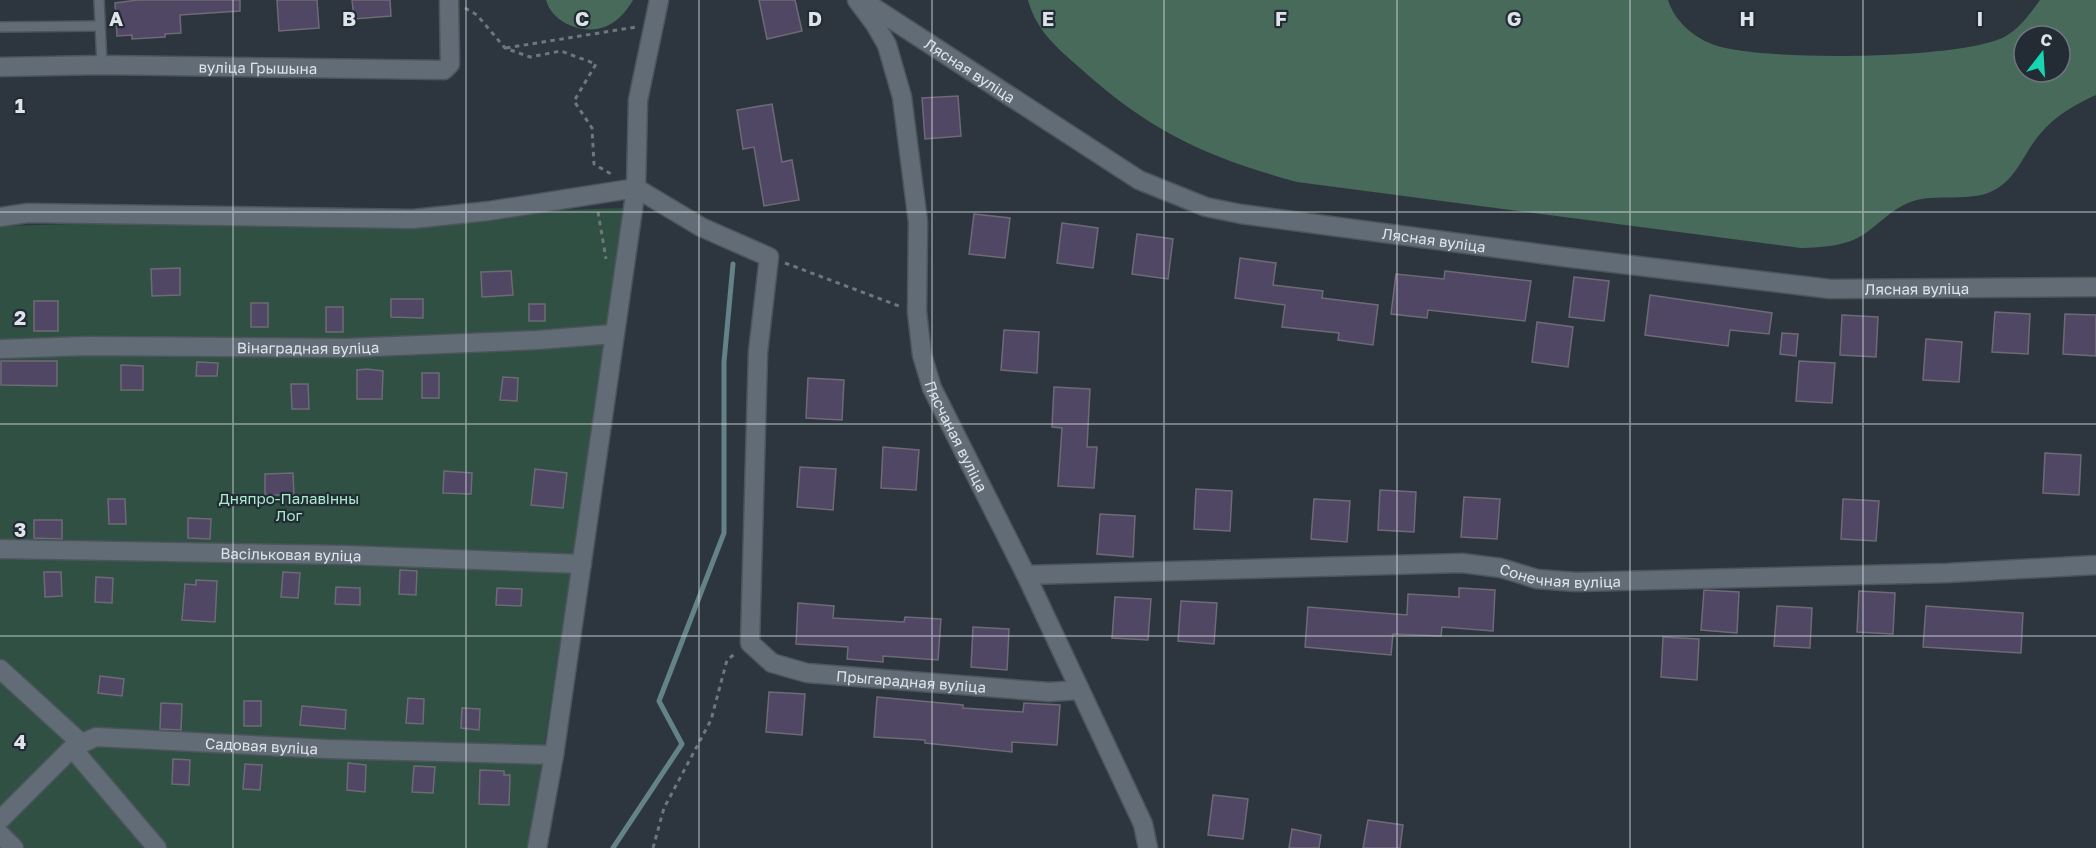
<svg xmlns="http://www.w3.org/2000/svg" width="2096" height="848" viewBox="0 0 2096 848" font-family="'Golos Text',sans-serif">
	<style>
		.green { fill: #2f5042 }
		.forest { fill: #476a5a; fill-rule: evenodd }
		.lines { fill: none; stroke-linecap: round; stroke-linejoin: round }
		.stream { stroke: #648388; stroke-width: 5 }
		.building { fill: #504764; stroke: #6d6a76; stroke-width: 1.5 }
		.service-casing { stroke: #4d555c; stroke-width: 12 }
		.minor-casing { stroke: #4d555c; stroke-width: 21 }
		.tertiary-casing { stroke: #4d555c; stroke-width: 21 }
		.path { stroke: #6e767e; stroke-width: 3; stroke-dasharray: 4.5 4.5; stroke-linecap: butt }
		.service { stroke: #626c76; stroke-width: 9 }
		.minor { stroke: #626c76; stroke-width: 18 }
		.tertiary { stroke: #626c76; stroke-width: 18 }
		.grid { fill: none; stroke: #dee4e9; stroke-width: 1.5; stroke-opacity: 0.55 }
		.labels { text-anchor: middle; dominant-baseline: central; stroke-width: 4.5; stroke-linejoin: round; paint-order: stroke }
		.street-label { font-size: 15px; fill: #dee4e9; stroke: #232c34 }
		.park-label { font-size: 15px; fill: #a9ebcc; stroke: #232c34 }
		.grid-label { font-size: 20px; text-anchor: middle; font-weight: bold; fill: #dee4e9; stroke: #232c34; stroke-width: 4.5; stroke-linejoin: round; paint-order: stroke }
	</style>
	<rect width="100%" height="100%" fill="#2d363f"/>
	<polygon class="green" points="625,208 529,848 0,848 0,228 2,226"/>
	<g class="forest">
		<path d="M546,0H633C618,26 596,37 567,24C557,19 549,11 546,0Z"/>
		<path d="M1028,0H1668C1674,20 1693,37 1712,44C1755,62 1965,60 2006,36C2020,28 2030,14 2040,0H2096V95C2074,105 2056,115 2040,134C2025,151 2018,175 1998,188C1972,205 1936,191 1908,203C1891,210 1878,225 1863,235C1843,247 1823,247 1801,248L1297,182C1206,157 1151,132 1080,68C1057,48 1036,30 1028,0ZM2024,36H2060V72H2024Z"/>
	</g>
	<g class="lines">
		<polyline class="stream" points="613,848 682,744 659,701 724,533 724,362 733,264"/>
	</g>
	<g class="building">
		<polygon points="138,0 240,0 240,11 180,15 181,33 165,34 165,37 132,39 132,35 117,36 115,3"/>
		<polygon points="277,0 317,0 319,28 279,31"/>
		<polygon points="352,0 390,0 391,16 354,19"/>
		<polygon points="759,0 795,0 802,31 767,39"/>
		<polygon points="958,96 961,136 925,139 922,98"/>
		<polygon points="772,104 782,162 792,160 799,200 764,206 754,147 743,149 737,110"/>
		<polygon points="974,214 1010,218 1005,258 969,254"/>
		<polygon points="1062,223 1098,228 1093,268 1057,263"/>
		<polygon points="1137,234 1173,239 1168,279 1132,274"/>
		<polygon points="1240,258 1276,263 1273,285 1323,291 1322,298 1378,305 1373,345 1338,340 1339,333 1282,327 1285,305 1235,298"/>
		<polygon points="180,268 180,295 152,296 151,269"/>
		<polygon points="511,271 513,295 482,297 481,272"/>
		<polygon points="1445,271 1531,281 1525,321 1428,310 1427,318 1391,314 1396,274 1444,279"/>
		<polygon points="1574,277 1609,281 1604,321 1569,317"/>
		<polygon points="1650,295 1772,313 1769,334 1730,330 1728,346 1645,335"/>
		<polygon points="391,299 423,299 423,318 391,317"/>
		<rect x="34" y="301" width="24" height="30"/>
		<rect x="251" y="303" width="17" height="24"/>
		<rect x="529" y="304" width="16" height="17"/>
		<rect x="326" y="307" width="17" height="25"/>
		<polygon points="1995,312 2030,314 2028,354 1992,352"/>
		<polygon points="2065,314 2096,315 2096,356 2063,354"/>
		<polygon points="1842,315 1878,317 1876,357 1840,355"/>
		<polygon points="1537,322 1573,327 1568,367 1532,362"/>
		<polygon points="1004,330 1039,332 1037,373 1001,370"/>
		<polygon points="1782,333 1798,334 1796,356 1780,354"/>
		<polygon points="1926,339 1962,342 1959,382 1923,380"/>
		<polygon points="1,361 57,361 57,386 1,385"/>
		<polygon points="1799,361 1835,363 1832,403 1796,401"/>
		<polygon points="197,362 218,363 217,376 196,376"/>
		<polygon points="121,365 143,366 143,390 121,390"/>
		<polygon points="367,369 383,371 382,399 357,399 357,370"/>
		<rect x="422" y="373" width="17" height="25"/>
		<polygon points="503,377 518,378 517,401 500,400"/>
		<polygon points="808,378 844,380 842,420 806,418"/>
		<polygon points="291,384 308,384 309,409 292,409"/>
		<polygon points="1054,387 1090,389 1087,447 1097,447 1094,488 1058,486 1062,428 1052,427"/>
		<polygon points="883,447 919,450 916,490 881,488"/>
		<polygon points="2045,453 2081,455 2079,495 2043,493"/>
		<polygon points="800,467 836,469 833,510 797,507"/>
		<polygon points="535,469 567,473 563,508 531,505"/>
		<polygon points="444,471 472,473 471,494 443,493"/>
		<polygon points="293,473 294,495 265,495 265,474"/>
		<polygon points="1196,489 1232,491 1230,531 1194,529"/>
		<polygon points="1380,490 1416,492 1414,532 1378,530"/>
		<polygon points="1464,497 1500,499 1497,539 1461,537"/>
		<polygon points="108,499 125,499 126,524 109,524"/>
		<polygon points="1314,499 1350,501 1347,542 1311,539"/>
		<polygon points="1843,499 1879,501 1876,541 1841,539"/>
		<polygon points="1100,514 1135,516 1133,557 1097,554"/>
		<polygon points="188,518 211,519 210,539 188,538"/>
		<polygon points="34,520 62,520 62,539 34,538"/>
		<polygon points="400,570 417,571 416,595 399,594"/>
		<polygon points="44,572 61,572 62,596 45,597"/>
		<polygon points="283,572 300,573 298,598 281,597"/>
		<polygon points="96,577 113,578 112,603 95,602"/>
		<polygon points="196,580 217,581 215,622 182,620 185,584 196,585"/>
		<polygon points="336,587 360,588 360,605 335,604"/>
		<polygon points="497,588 522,589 521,606 496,605"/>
		<polygon points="1459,588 1495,590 1493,631 1442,627 1441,636 1393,634 1391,655 1305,647 1308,607 1407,615 1408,594 1459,597"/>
		<polygon points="1704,590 1739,592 1737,633 1701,630"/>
		<polygon points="1859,591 1895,593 1893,634 1857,632"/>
		<polygon points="1115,597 1151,599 1148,640 1112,638"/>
		<polygon points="1181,601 1217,603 1214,644 1178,641"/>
		<polygon points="798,603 834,606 833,618 904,622 905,617 941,619 938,660 883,656 883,662 847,659 848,647 796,644"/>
		<polygon points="1777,606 1812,608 1810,648 1774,646"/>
		<polygon points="1926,606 2023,613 2021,653 1923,647"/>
		<polygon points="973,627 1009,629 1007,670 971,667"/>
		<polygon points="1663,637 1699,639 1697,680 1661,677"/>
		<polygon points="100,676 124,679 122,696 98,693"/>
		<polygon points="769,692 805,694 802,735 766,732"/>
		<polygon points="877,697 963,705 963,708 1023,712 1024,703 1060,705 1057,745 1012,742 1012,752 925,743 925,740 874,737"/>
		<polygon points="408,698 424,699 423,724 406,723"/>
		<rect x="244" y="701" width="17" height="25"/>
		<polygon points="161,703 182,704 181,730 160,729"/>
		<polygon points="302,706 346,710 345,729 300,725"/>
		<polygon points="462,708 480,709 479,730 461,728"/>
		<polygon points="173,759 190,760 189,785 172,784"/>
		<polygon points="348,763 366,765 365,792 347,790"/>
		<polygon points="245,764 262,765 260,790 243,789"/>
		<polygon points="414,766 435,767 433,793 412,792"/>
		<polygon points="480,770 504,771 504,775 510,775 509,805 479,804"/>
		<polygon points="1213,795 1248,799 1243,839 1208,835"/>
		<polygon points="1368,820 1403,825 1400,848 1363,848"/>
		<polygon points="1292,829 1321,835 1319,848 1289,848"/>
	</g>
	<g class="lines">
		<defs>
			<g id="service">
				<polyline points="99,0 102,65"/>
				<polyline points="0,27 98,26"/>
			</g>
			<g id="minor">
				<path id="s1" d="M862,0L1139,180L1206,207L1241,214L1564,257L1830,289L2096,287"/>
				<path id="s2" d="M0,67L102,65L444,70L450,64L449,0"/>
				<path id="s3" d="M0,217L28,213L413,219L489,211L636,188L701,227L769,257L758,352L750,643L772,663L807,673L1049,692L1079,690"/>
				<path id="s4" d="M0,349L87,346L346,348L538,340L613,334"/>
				<path id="s5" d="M0,549L346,555L582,564"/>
				<path id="s6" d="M1026,575L1462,563L1501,568L1537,579L1576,582L1947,573L2096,565"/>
				<polyline points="0,669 81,743"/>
				<polyline points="72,748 157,848"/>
				<path id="s7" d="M0,820L72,748L96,737L327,749L554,755"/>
				<polyline points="0,834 14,848"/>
				<polyline points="537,848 554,755 636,188 638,100 659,0"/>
			</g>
			<g id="tertiary">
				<path id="s8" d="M857,0L875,24L887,45L902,97L918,222L917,312L922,355L932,388L1026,575L1143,824L1148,848"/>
			</g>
		</defs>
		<use href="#service" class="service-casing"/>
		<use href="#minor" class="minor-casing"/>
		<use href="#tertiary" class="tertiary-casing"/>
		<g class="path">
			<polyline points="465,8 477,15 505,48 530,57 561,51 596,64 574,101 592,128 594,164 611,174"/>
			<polyline points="506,48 636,27"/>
			<polyline points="598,212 606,259"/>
			<polyline points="785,263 899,306"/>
			<polyline points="653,848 664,808 711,720 727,660 736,653"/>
		</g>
		<use href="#service" class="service"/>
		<use href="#minor" class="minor"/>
		<use href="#tertiary" class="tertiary"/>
	</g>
	<path class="grid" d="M233,0V848M466,0V848M699,0V848M932,0V848M1164,0V848M1397,0V848M1630,0V848M1863,0V848M0,212H2096M0,424H2096M0,636H2096"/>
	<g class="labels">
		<g class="street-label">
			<text stroke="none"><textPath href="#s2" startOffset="258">вуліца Грышына</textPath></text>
			<text stroke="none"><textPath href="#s1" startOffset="129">Лясная вуліца</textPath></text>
			<text stroke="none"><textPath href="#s1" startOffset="633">Лясная вуліца</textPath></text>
			<text stroke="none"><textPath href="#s1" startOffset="1119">Лясная вуліца</textPath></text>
			<text stroke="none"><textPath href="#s4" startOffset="308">Вінаградная вуліца</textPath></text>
			<text stroke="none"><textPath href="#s8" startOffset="456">Пясчаная вуліца</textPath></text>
			<text stroke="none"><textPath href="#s5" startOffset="291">Васільковая вуліца</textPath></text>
			<text stroke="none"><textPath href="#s6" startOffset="536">Сонечная вуліца</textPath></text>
			<text stroke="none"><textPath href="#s3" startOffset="1346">Прыгарадная вуліца</textPath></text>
			<text stroke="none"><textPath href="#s7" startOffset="294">Садовая вуліца</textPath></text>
		</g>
		<g class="park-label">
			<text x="289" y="498">Дняпро-Палавінны<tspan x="289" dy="17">Лог</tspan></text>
		</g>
	</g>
	<g class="grid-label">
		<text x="116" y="26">A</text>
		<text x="349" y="26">B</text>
		<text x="582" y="26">C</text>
		<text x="815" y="26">D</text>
		<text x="1048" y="26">E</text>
		<text x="1281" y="26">F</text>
		<text x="1514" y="26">G</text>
		<text x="1747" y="26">H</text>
		<text x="1980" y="26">I</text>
		<text x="20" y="113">1</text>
		<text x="20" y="325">2</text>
		<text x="20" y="537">3</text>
		<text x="20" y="749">4</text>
	</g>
	<g transform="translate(2042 54) rotate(17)"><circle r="28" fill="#232c34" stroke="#6e767c" stroke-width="1.5"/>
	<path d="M0-4.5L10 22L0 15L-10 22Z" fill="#19d5b2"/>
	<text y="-9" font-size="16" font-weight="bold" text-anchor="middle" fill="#dee4e9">С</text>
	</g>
</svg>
